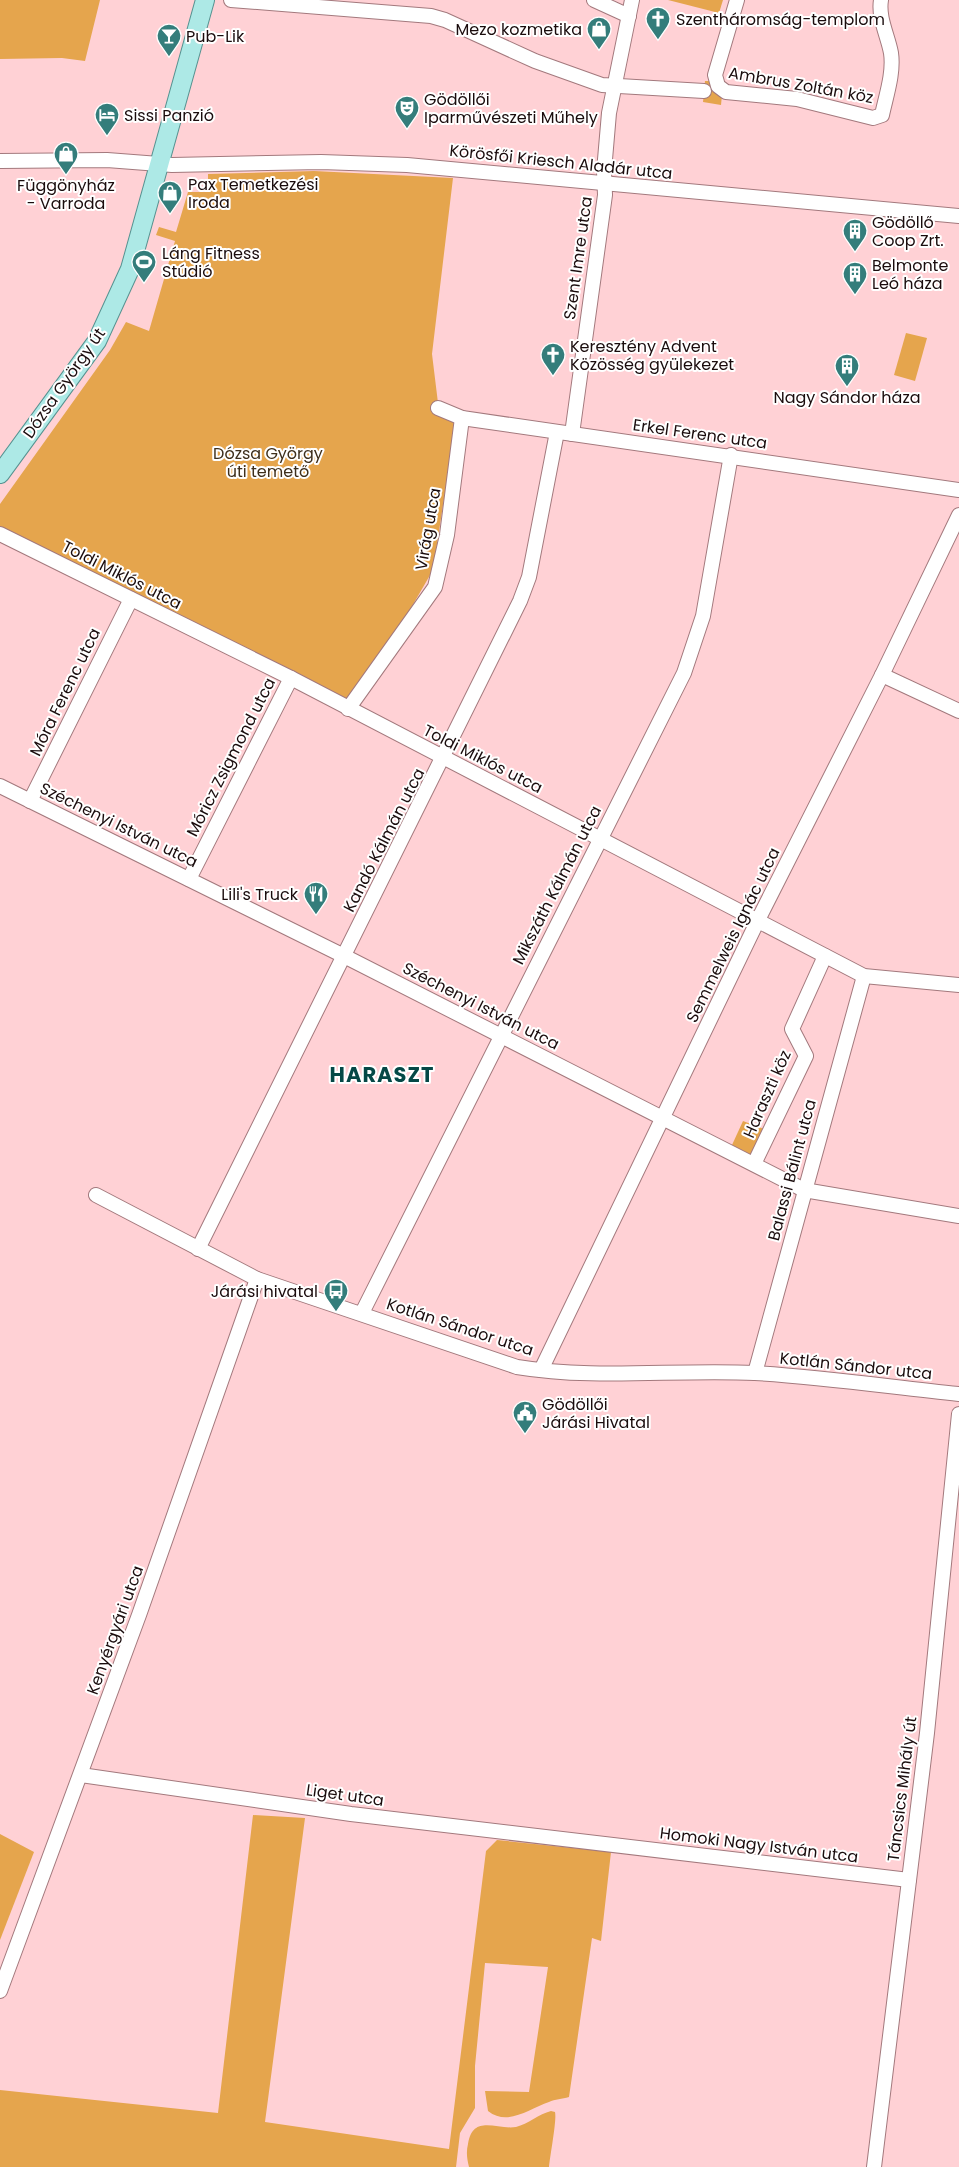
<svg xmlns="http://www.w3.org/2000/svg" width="959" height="2167" viewBox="0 0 959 2167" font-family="Poppins,sans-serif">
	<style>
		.green { fill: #e5a54d }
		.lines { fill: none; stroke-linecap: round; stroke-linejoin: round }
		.minor-casing { stroke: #a3797d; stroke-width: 16 }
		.major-casing { stroke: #569290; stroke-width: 20 }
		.minor { stroke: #fff; stroke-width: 14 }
		.major { stroke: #ade9e6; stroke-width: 18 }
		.labels { text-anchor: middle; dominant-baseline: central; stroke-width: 4; stroke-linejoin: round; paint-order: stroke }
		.poi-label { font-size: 16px; fill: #1a0c0d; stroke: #fff; text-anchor: start }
		.street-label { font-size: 16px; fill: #1a0c0d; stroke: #fff }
		.park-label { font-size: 16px; fill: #3e2f1c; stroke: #fff }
		.district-label { font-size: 21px; font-weight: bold; letter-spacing: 1px; fill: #054846; stroke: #fff }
	</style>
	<rect width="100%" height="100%" fill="#ffd1d5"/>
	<g class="green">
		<polygon points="0,0 100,0 85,61 62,58 0,59"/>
		<polygon points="668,0 723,0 719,13"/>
		<polygon points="705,81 712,81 722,95 721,105 703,102"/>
		<polygon points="314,171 453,178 432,354 438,403 456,421 433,570 404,620 347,699 0,527 0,504 110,350 126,322 149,331 175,241 156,235 159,227 176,232 188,192 208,192 208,174"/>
		<polygon points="906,333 927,338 915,381 894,375"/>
		<polygon points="743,1121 764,1129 752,1156 732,1145"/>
		<path d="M253,1815L305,1818L265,2122L449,2149L486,1851L497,1840L611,1852L601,1941L592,1938L569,2097C562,2099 555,2099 549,2102C530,2108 508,2127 488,2111L485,2091L529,2092L548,1967L485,1963L475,2066V2108L460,2133L456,2167H0V2090L218,2113Z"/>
		<polygon points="0,1834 34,1852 0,1940"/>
		<path d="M551,2111L555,2112C557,2119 550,2156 549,2167H469C467,2159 466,2152 468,2144C473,2114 496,2130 516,2127C528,2124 539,2114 551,2111Z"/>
	</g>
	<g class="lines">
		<defs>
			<g id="minor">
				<polyline points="231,0 431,16 445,20 535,61 602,85 704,91"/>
				<polyline points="594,0 629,16"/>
				<path d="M737,0L715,75L718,86L726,92L797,99L873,118L882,115C886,96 894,73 891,53C888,36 878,18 881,0"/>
				<polyline points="0,161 107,160 172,165 321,162 407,165 959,216"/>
				<polyline points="438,408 462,418 959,490"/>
				<polyline points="572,434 605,195 604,171 609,113 632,0"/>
				<polyline points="0,534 291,678 864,976 959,985"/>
				<polyline points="882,675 959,711"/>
				<polyline points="348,709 435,587 447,535 462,418"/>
				<polyline points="0,786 344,956 804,1190 959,1216"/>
				<polyline points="30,801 131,599"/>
				<polyline points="189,879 291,678"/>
				<polyline points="754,1164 806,1056 792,1029 825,956"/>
				<path d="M96,1195L257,1279L517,1367C596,1380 676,1369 755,1373C823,1377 891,1387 959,1394"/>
				<polyline points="198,1249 520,601 529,577 557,432"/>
				<polyline points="362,1313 684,673 703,616 731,455"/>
				<polyline points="541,1370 758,920 882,675 959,515"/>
				<polyline points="755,1373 864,976"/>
				<polyline points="81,1775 351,1814 909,1880"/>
				<polyline points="0,1991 139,1615 257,1279"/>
				<polyline points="874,2167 927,1733 959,1414"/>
			</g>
			<polyline id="major" points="0,474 97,341 130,269 205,0"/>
		</defs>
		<use href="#minor" class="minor-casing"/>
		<use href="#major" class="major-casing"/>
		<use href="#minor" class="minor"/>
		<use href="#major" class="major"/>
	</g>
	<defs>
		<symbol id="church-pin" viewBox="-11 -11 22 30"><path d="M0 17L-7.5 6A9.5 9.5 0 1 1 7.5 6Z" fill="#347d7b" stroke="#fff"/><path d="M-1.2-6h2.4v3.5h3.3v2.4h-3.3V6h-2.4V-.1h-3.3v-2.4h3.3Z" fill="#fff"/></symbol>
		<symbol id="shop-pin" viewBox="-11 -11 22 30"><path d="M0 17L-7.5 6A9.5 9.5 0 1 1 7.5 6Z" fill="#347d7b" stroke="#fff"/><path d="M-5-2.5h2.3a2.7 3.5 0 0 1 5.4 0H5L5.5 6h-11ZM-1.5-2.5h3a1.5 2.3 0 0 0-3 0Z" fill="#fff"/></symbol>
		<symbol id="bar-pin" viewBox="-11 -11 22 30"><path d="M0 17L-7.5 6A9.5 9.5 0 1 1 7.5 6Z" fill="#347d7b" stroke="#fff"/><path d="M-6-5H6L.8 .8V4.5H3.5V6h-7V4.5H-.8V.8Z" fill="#fff"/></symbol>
		<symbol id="theatre-pin" viewBox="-11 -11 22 30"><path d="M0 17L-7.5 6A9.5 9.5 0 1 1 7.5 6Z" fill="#347d7b" stroke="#fff"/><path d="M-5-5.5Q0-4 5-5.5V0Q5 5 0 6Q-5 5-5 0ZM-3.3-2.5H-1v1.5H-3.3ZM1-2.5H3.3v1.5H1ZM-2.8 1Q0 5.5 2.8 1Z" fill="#fff"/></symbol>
		<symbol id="hotel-pin" viewBox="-11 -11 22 30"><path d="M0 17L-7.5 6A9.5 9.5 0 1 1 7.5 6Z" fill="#347d7b" stroke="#fff"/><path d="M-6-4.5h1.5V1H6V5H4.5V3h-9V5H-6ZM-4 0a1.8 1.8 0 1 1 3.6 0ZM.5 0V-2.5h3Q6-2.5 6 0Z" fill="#fff"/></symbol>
		<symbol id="building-pin" viewBox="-11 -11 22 30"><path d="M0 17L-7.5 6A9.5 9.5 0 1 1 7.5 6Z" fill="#347d7b" stroke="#fff"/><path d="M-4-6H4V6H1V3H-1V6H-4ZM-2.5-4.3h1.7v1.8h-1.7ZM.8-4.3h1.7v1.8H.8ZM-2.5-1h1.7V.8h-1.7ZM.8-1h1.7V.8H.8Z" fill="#fff"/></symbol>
		<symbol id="stadium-pin" viewBox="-11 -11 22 30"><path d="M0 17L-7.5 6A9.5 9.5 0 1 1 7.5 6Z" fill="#347d7b" stroke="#fff"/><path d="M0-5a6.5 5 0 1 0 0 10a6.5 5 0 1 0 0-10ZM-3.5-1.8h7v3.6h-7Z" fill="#fff"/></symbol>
		<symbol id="restaurant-pin" viewBox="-11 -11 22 30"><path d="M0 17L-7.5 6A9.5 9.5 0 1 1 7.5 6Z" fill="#347d7b" stroke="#fff"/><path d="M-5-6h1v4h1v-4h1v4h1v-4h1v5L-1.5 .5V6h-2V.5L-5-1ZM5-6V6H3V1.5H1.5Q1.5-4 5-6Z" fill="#fff"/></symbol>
		<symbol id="bus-pin" viewBox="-11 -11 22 30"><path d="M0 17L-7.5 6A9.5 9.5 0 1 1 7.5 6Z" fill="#347d7b" stroke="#fff"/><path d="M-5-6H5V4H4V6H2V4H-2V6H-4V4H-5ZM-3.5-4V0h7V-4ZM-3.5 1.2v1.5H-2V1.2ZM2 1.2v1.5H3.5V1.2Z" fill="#fff"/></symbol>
		<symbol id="civic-pin" viewBox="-11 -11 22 30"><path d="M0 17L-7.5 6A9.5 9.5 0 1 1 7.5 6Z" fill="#347d7b" stroke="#fff"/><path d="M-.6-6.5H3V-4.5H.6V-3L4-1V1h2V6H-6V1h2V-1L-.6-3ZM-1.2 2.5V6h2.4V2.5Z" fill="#fff"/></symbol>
	</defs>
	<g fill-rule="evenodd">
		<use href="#church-pin" x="644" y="5" width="28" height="38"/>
		<use href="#shop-pin" x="585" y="15" width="28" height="38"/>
		<use href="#bar-pin" x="155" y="22" width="28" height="38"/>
		<use href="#theatre-pin" x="393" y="94" width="28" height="38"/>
		<use href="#hotel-pin" x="93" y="101" width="28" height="38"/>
		<use href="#shop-pin" x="52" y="140" width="28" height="38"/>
		<use href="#shop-pin" x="156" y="179" width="28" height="38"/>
		<use href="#building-pin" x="841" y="217" width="28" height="38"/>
		<use href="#stadium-pin" x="130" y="248" width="28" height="38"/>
		<use href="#building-pin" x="841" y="260" width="28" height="38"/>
		<use href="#church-pin" x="539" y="341" width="28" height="38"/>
		<use href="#building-pin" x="833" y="352" width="28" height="38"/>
		<use href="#restaurant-pin" x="302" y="880" width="28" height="38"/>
		<use href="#bus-pin" x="322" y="1277" width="28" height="38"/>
		<use href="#civic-pin" x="511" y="1399" width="28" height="38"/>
	</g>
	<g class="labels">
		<g class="poi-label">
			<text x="676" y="19">Szentháromság-templom</text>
			<text x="582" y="29" text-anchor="end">Mezo kozmetika</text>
			<text x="186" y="36">Pub-Lik</text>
			<text x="424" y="99">Gödöllői<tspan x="424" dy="18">Iparművészeti Műhely</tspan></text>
			<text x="124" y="115">Sissi Panzió</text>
			<text x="188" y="184">Pax Temetkezési<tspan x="188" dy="18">Iroda</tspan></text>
			<text x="66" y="185" text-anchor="middle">Függönyház<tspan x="66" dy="18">- Varroda</tspan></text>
			<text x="872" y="222">Gödöllő<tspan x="872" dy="18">Coop Zrt.</tspan></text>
			<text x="162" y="253">Láng Fitness<tspan x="162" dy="18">Stúdió</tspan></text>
			<text x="872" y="265">Belmonte<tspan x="872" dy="18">Leó háza</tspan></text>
			<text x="570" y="346">Keresztény Advent<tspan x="570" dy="18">Közösség gyülekezet</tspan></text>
			<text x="847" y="397" text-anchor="middle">Nagy Sándor háza</text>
			<text x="298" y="894" text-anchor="end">Lili's Truck</text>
			<text x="318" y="1291" text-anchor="end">Járási hivatal</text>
			<text x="542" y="1404">Gödöllői<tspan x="542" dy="18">Járási Hivatal</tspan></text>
		</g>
		<g class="street-label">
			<text transform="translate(801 85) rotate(10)">Ambrus Zoltán köz</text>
			<text transform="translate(561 162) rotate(6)">Körösfői Kriesch Aladár utca</text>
			<text transform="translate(578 258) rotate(-82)">Szent Imre utca</text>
			<text transform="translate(64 383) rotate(-55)">Dózsa György út</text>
			<text transform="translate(700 434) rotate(8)">Erkel Ferenc utca</text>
			<text transform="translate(428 529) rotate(-80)">Virág utca</text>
			<text transform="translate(122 575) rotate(27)">Toldi Miklós utca</text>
			<text transform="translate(65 692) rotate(-64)">Móra Ferenc utca</text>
			<text transform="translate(231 757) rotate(-63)">Móricz Zsigmond utca</text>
			<text transform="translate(483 759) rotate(27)">Toldi Miklós utca</text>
			<text transform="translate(119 825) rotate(26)">Széchenyi István utca</text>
			<text transform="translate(384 840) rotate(-63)">Kandó Kálmán utca</text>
			<text transform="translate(557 885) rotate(-63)">Mikszáth Kálmán utca</text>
			<text transform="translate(733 935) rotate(-64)">Semmelweis Ignác utca</text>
			<text transform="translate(481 1006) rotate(27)">Széchenyi István utca</text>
			<text transform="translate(767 1094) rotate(-66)">Haraszti köz</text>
			<text transform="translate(792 1170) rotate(-75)">Balassi Bálint utca</text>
			<text transform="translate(460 1327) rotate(18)">Kotlán Sándor utca</text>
			<text transform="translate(856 1366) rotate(6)">Kotlán Sándor utca</text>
			<text transform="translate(115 1630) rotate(-70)">Kenyérgyári utca</text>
			<text transform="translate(902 1789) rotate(-83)">Táncsics Mihály út</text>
			<text transform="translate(345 1795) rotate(8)">Liget utca</text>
			<text transform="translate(759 1845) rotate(7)">Homoki Nagy István utca</text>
		</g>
		<g class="park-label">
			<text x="268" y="453">Dózsa György<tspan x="268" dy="18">úti temető</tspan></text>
		</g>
		<g class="district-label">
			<text x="382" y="1074">HARASZT</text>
		</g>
	</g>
</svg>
